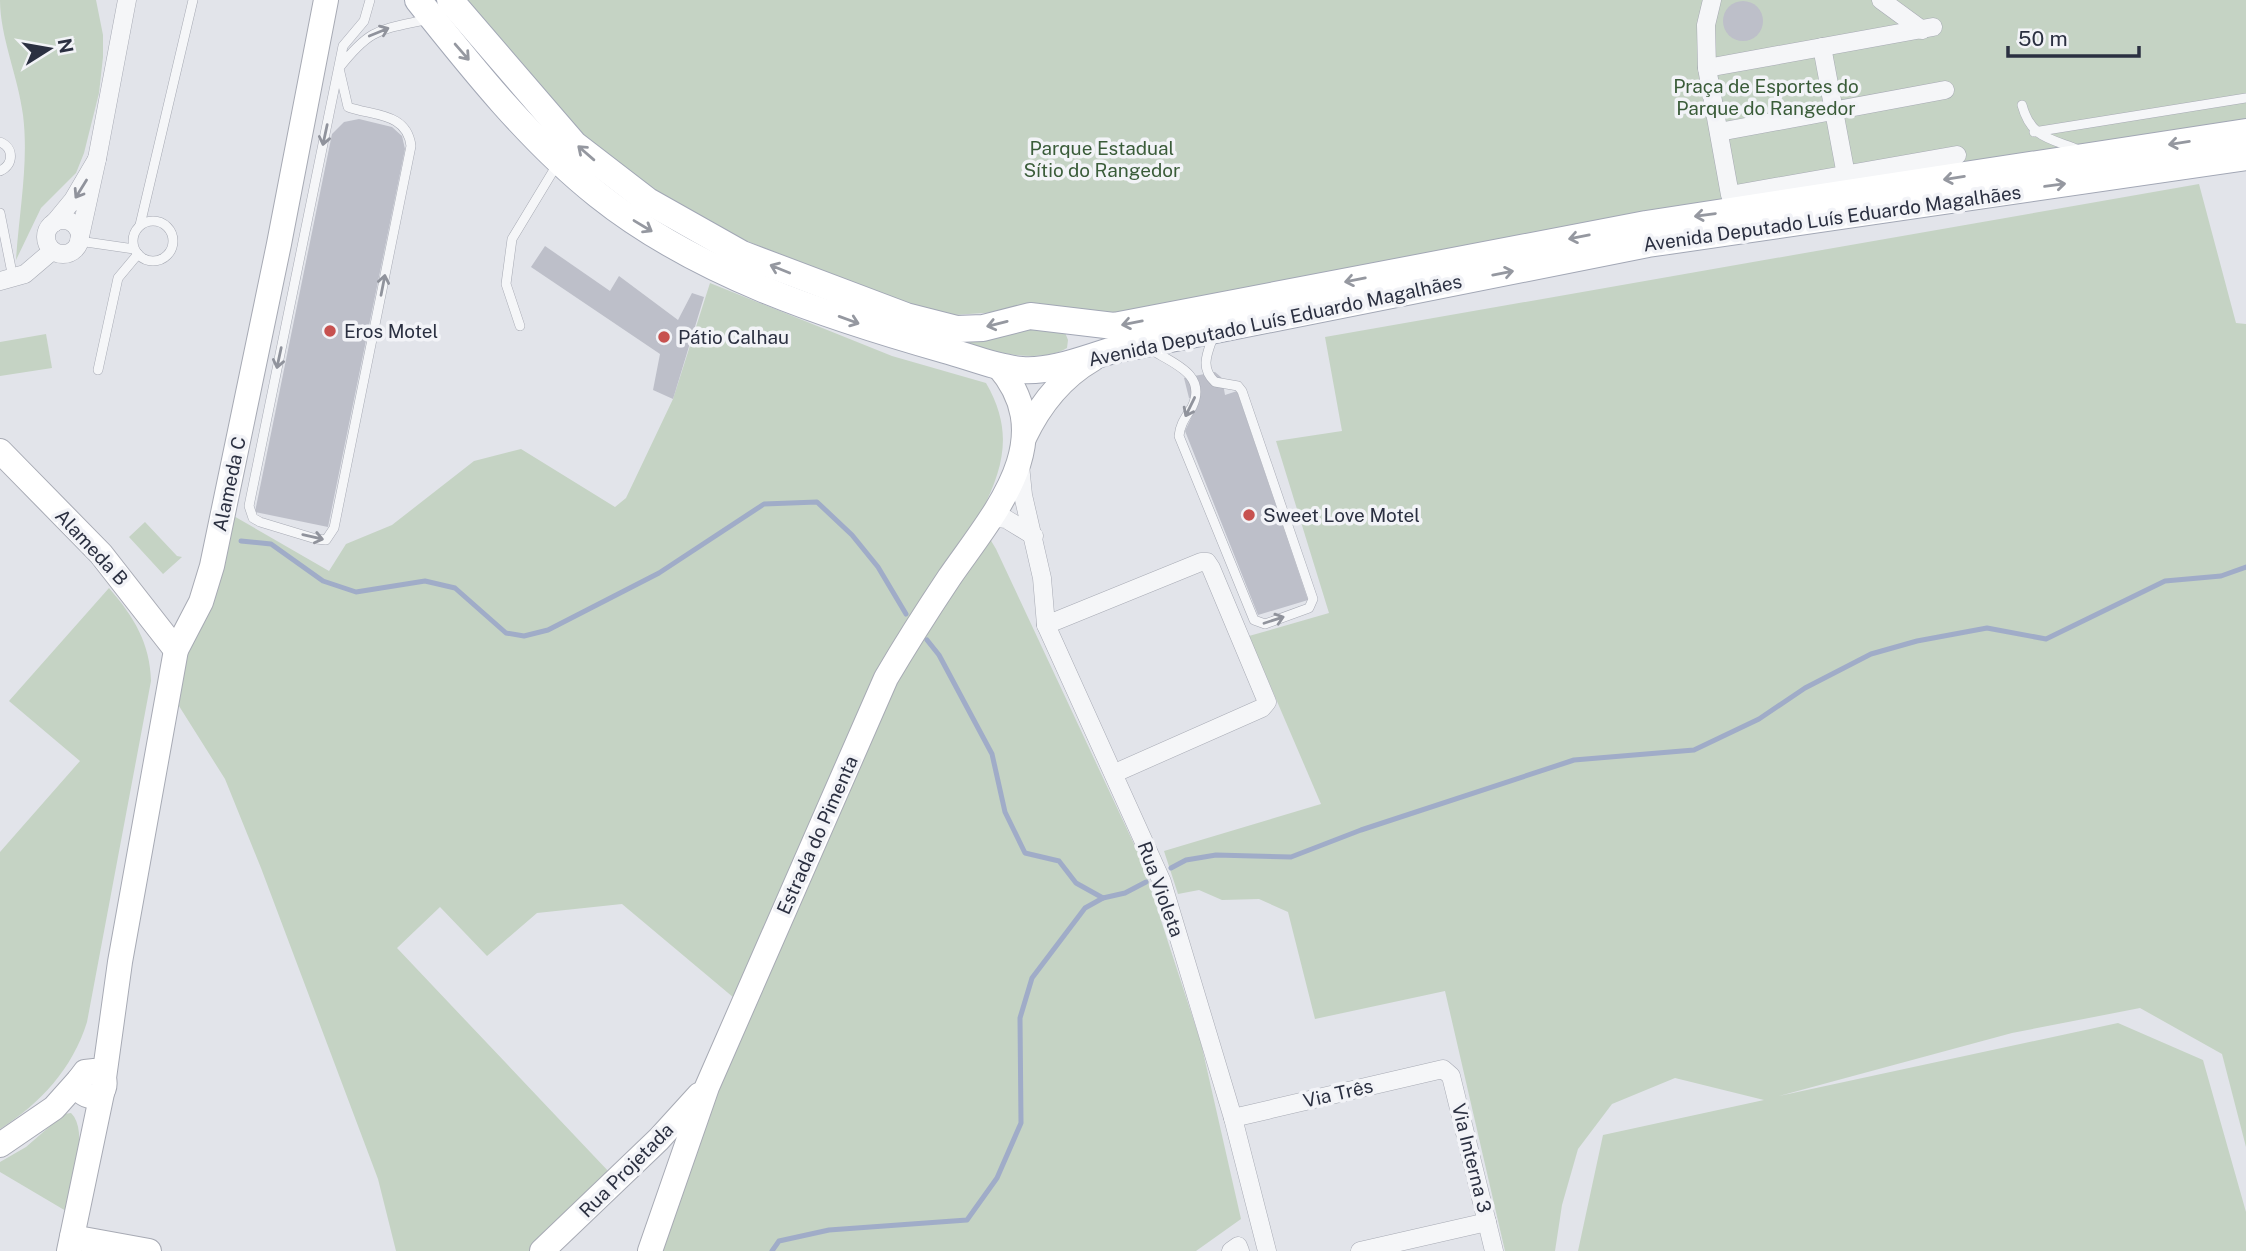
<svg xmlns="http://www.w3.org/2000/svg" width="2246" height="1251" viewBox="0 0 2246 1251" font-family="'Public Sans',sans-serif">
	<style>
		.green { fill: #c5d3c4 }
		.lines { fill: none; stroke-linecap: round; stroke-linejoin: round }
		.stream { stroke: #a0acc8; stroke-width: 5 }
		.building { fill: #bdbfc9 }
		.lane-casing { stroke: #a7aab4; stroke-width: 10 }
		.street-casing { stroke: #a7aab4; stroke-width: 19 }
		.secondary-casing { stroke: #a7aab4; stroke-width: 26 }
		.primary-casing { stroke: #a2a7b5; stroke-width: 28 }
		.lane { stroke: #f5f6f8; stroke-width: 9 }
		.street { stroke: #f5f6f8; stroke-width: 18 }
		.secondary { stroke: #fff; stroke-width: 24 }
		.primary { stroke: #fff; stroke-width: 26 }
		.oneway { stroke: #90939c }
		.oneway2 { stroke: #9598a0 }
		.poi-dot { fill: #c7514f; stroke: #f2f3f7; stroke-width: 2.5 }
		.labels { text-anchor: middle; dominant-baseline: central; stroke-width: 7; stroke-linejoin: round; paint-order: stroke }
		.park-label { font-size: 19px; fill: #3a5c39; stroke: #f2f3f7 }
		.street-label { font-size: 19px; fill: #2b3041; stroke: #f2f3f7 }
		.poi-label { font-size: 19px; fill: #2b3041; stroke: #f2f3f7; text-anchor: start }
	</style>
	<rect width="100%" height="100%" fill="#e2e4ea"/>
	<g class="green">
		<path d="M0,0H96L103,35V57L99,93L84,153L76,173L41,208L16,260C19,213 29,162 23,115C18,76 0,37 0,0Z"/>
		<polygon points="467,0 2246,0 2246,123 1114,320 1013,311 940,316 700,223 585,139"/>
		<polygon points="2199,184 2236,323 2246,324 2246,1147 2222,1054 2140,1008 2012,1033 1779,1096 2118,1023 2203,1060 2246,1212 2246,1251 1578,1251 1603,1135 1764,1100 1675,1078 1612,1104 1578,1149 1562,1205 1555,1251 1505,1251 1445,991 1315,1019 1288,912 1259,899 1222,900 1199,890 1178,894 1164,851 1321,804 1249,636 1329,613 1276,441 1342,431 1325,337"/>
		<path d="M710,283L892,356L986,383C1015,433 1003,470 978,519L996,549L1141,859L1201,1043L1241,1219L1196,1251H655L746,1008L622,904L537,913L487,956L440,907L397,948L610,1173L531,1251H396L378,1179L261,868L225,779L179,706L187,647L232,515L329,571L346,544L392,525L474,461L521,449L615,507L626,498L673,399Z"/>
		<path d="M1034,328L1064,330L1068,340L1067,348C1032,369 965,343 929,332Z"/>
		<polygon points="46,334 52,368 0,376 0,342"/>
		<polygon points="145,522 177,556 182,557 163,574 129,537"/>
		<path d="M109,588C134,617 150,643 151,681L87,1022C73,1068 40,1104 0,1129V852L80,761L9,701Z"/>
		<path d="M71,1113C90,1131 71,1187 66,1211L0,1172V1162L26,1147L64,1114Z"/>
	</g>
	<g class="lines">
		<g class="stream">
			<polyline points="241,541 271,544 323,581 356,592 425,581 455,588 506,633 524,636 548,630 659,573 764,504 817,502 852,535 878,567 906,614"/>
			<polyline points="927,640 939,655 992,754 1005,812 1025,853 1059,861 1076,883 1103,898 1125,893 1146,882"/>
			<polyline points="1171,868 1186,860 1216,855 1291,857 1361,830 1574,760 1694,750 1759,719 1805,688 1871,654 1917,641 1987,628 2046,639 2165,581 2221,576 2246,567"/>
			<polyline points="772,1251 779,1241 829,1230 967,1220 997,1178 1021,1123 1020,1018 1032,978 1085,908 1103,898"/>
		</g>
	</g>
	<g class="building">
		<circle cx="1743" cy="21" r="20"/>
		<polygon points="359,119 392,127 402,136 405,149 328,527 255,512 332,134 344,122"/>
		<polygon points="545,246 610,291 619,276 678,320 692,293 704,297 673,399 653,390 660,354 531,267"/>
		<polygon points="1215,372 1222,378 1225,395 1237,391 1308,600 1258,615 1185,431 1198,403 1189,398 1184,378"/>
	</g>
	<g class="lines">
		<defs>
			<g id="lane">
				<path d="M370,0L364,21L343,46L249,506L253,518L260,522L316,539L326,540L334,528L411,146C407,112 372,116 348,107L339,68C371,27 380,30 429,19"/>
				<path d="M2022,105C2031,138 2049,138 2079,150"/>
				<polyline points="2034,132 2246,98"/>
				<path d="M0,142C14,148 14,164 0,171"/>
				<polyline points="0,213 13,278"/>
				<circle cx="153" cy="241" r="20"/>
				<polyline points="140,225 193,0"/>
				<polyline points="79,241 134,249"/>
				<polyline points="520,326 506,284 512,239 558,163"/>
				<path d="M1150,349C1172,363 1208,374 1192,407C1186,417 1180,424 1179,436L1254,620L1265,624L1309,608L1313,599L1242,391L1238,386L1215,382C1199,367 1208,352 1214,334"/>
				<polyline points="98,370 118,278 138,254"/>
			</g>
			<g id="street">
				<polyline points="1881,0 1922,30"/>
				<polyline points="1933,27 1707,68 1730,195 1957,155"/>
				<polyline points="1822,47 1846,175"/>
				<polyline points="1707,68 1706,25 1712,0"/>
				<polyline points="1719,132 1945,90"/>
				<polyline points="97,159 127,0"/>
				<circle cx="63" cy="237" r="17"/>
				<polyline points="54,223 73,200 97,159 79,241"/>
				<polyline points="0,281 25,274 52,251"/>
				<polyline points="1020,465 1023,495 1042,578 1046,625 1162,882 1233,1118 1267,1251"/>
				<polyline points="991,517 1006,519 1034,536"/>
				<polyline points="1046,625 1201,562 1207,562 1211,568 1267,702 1262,708 1115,773"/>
				<polyline points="1233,1118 1443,1069 1451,1076 1494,1251"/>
				<polyline points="1231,1251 1238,1246 1240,1251"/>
				<polyline points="1360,1251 1487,1222"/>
			</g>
			<g id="secondary">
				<path d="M1024,438C1039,406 1062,377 1093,359"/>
				<polyline points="0,451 101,554 176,650"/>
				<path d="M104,1078L94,1071L85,1072L79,1080L80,1090C92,1103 108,1095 104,1078L120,962L176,650L201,602L212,566L279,244L326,0"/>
				<polyline points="0,1145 54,1108 79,1080"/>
				<polyline points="72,1237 149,1251"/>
				<polyline points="69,1251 102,1093"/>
				<polyline points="542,1251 659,1139 699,1095"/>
				<path d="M650,1251L707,1087L886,678C906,644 927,611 949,578C993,514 1062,440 998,366"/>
			</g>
			<g id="primary">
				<path d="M418,0C472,68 530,141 598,195C697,274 825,316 945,350C971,357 996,368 1022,370C1052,372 1083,359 1110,351L1648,244L2246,157"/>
				<polyline points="450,0 574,144 648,201 742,254 906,316 957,329 983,328 1030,316 1114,326 1646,224 2246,132"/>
			</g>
		</defs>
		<use href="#lane" class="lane-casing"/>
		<use href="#street" class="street-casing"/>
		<use href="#secondary" class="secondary-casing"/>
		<use href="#primary" class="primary-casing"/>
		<use href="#lane" class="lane"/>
		<use href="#street" class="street"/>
		<use href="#secondary" class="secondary"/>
		<use href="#primary" class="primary"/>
	</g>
	<defs><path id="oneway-shaft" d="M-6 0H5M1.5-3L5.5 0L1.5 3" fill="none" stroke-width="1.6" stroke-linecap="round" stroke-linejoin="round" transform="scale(1.75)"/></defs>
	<g class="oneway">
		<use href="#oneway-shaft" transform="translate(379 32) rotate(-22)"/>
		<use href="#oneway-shaft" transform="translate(325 135) rotate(102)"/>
		<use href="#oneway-shaft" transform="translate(81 189) rotate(122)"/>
		<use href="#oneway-shaft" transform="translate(383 285) rotate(-79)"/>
		<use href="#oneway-shaft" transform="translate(279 358) rotate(102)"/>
		<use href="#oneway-shaft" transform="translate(1190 407) rotate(116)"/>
		<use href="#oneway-shaft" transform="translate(313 537) rotate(13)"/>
		<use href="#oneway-shaft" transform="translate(1274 620) rotate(-18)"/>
	</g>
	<g class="oneway2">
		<use href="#oneway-shaft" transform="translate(462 52) rotate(49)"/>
		<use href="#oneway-shaft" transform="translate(2179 143) rotate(171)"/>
		<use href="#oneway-shaft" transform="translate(586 153) rotate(-139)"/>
		<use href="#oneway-shaft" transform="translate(1954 178) rotate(171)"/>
		<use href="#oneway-shaft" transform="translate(2055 185) rotate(-8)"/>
		<use href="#oneway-shaft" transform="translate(1705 215) rotate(172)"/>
		<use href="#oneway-shaft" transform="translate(643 226) rotate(31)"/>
		<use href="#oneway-shaft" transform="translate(1579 237) rotate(169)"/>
		<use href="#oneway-shaft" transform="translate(780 269) rotate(-158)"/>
		<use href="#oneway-shaft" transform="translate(1503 273) rotate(-11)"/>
		<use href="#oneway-shaft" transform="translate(1355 280) rotate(169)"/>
		<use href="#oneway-shaft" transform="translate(849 320) rotate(20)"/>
		<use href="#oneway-shaft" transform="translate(1132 323) rotate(169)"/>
		<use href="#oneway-shaft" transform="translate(997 324) rotate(166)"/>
	</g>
	<g class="poi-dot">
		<circle cx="330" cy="331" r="7"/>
		<circle cx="664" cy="337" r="7"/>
		<circle cx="1249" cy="515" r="7"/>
	</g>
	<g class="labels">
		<g class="park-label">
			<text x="1766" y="86">Praça de Esportes do<tspan x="1766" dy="22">Parque do Rangedor</tspan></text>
			<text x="1102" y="148">Parque Estadual<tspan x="1102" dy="22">Sítio do Rangedor</tspan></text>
		</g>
		<g class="street-label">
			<text transform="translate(1832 218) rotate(-8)">Avenida Deputado Luís Eduardo Magalhães</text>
			<text transform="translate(1275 320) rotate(-12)">Avenida Deputado Luís Eduardo Magalhães</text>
			<text transform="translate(229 484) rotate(-78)">Alameda C</text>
			<text transform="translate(92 547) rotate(47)">Alameda B</text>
			<text transform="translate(817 835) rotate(-66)">Estrada do Pimenta</text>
			<text transform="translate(1161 889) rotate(70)">Rua Violeta</text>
			<text transform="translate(1338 1093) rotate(-13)">Via Três</text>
			<text transform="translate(1472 1158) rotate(76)">Via Interna 3</text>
			<text transform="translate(626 1170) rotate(-45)">Rua Projetada</text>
		</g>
		<g class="poi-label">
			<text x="344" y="331">Eros Motel</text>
			<text x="678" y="337">Pátio Calhau</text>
			<text x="1263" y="515">Sweet Love Motel</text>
		</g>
	</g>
	<g transform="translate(49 49) rotate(79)" stroke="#f2f3f7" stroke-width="5" paint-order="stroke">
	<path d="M0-5L12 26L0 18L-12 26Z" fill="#2b3041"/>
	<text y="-10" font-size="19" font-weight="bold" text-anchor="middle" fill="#2b3041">N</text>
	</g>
	<path d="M2008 46v10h131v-10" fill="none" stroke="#2b3041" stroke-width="3.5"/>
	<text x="2018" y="46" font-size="21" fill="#2b3041" stroke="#f2f3f7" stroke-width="5" paint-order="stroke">50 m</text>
</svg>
